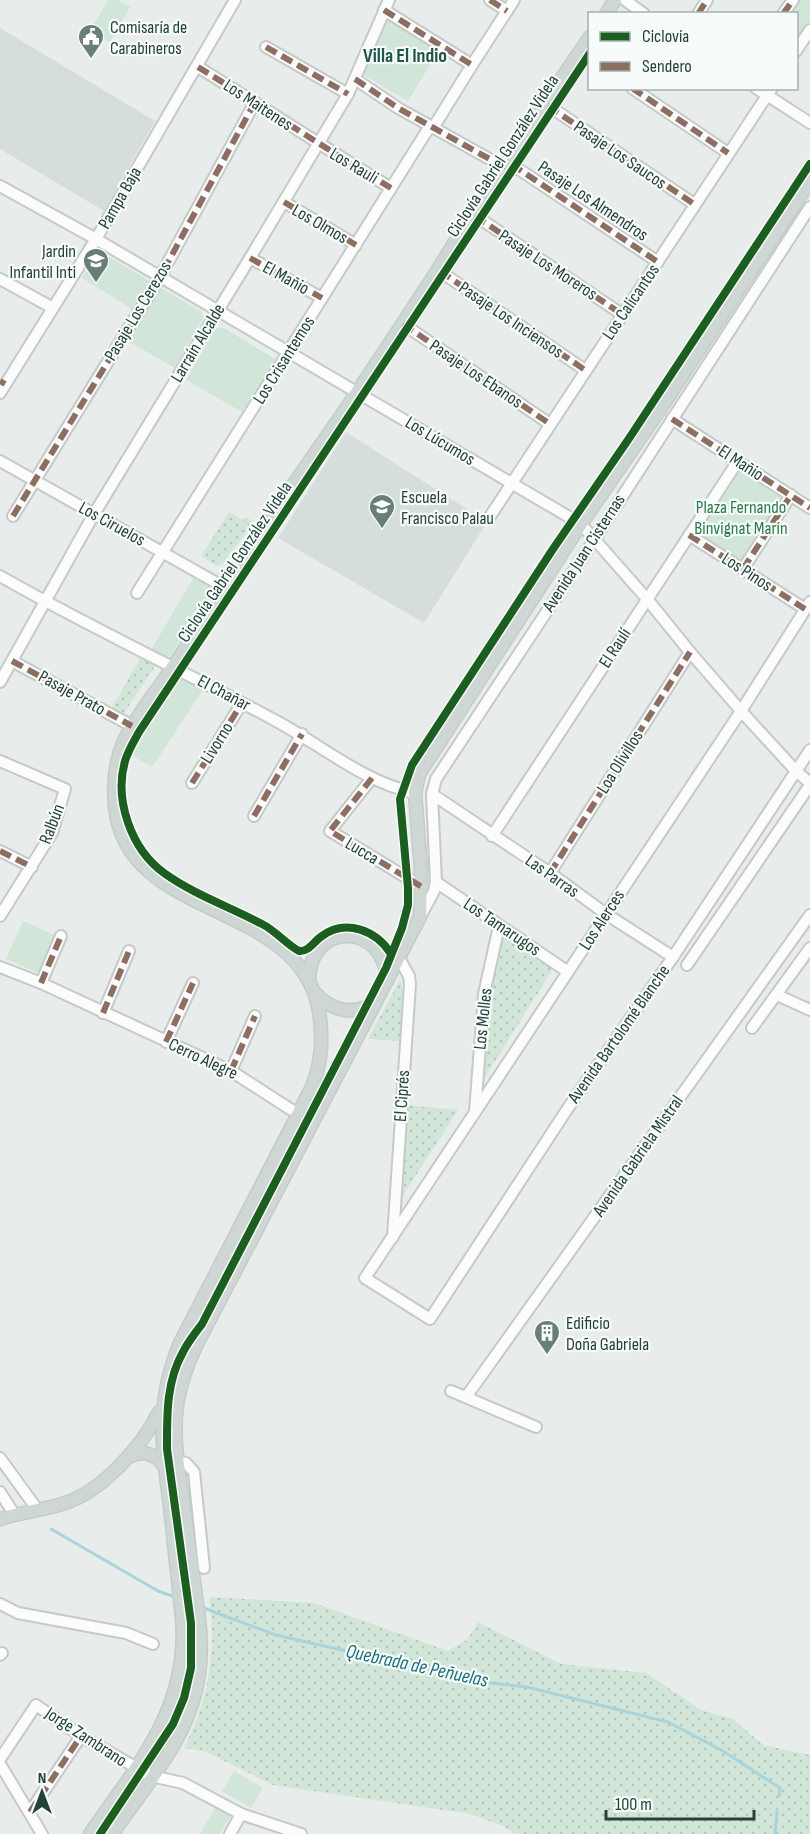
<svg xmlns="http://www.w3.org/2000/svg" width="810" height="1834" viewBox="0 0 810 1834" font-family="'Sofia Sans Condensed',sans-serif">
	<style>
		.built { fill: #d6dedb }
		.grass { fill: url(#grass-dots) }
		.park { fill: #d1e6d8 }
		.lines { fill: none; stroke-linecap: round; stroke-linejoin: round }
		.stream { stroke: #a9d4db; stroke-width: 3 }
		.minor-casing { stroke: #c5cac8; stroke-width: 14 }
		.major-casing { stroke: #c3ccc9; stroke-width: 15 }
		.minor { stroke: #fcfcfc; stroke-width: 10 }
		.major { stroke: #cfd7d5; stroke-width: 12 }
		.quiet { stroke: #8d6e63; stroke-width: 6; stroke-dasharray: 12 6; stroke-linecap: butt }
		.cycleway-casing { stroke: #f7fbf9; stroke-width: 11 }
		.cycleway { stroke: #1b5e20; stroke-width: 8 }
		.labels { text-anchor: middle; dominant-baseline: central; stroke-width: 4.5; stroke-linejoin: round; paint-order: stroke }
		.poi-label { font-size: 18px; fill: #24423a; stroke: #f7fbf9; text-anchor: start }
		.street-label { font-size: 18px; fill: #24423a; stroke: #f7fbf9 }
		.park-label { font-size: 18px; fill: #2d7a4b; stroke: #f7fbf9 }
		.neighbourhood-label { font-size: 20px; font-weight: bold; fill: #1f5548; stroke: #f7fbf9 }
		.water-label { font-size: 20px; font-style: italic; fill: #1c6f80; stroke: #f7fbf9 }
	</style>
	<defs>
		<pattern id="grass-dots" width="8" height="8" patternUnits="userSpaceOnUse" patternTransform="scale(1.5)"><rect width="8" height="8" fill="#d1e6d8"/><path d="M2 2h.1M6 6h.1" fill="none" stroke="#b3c6ba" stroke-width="1.8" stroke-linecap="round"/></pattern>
	</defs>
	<rect width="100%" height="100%" fill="#e8edeb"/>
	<g class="built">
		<polygon points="0,28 155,121 104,211 0,149"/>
		<polygon points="346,432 487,522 424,623 278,538"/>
	</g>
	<g class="grass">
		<polygon points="229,512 243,520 246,517 254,522 222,564 217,566 201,556"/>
		<polygon points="142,655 154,661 154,668 122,716 111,709"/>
		<polygon points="499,932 555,966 480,1085 483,988"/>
		<polygon points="400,980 405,994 401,1041 368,1039"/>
		<polygon points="405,1105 458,1110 398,1203"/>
		<path d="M209,1597L314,1603L448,1651L468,1639L478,1622L561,1664L646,1673L701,1710L733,1719L763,1745L810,1755V1834H516L503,1826L471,1814L273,1785L204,1751L184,1748C209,1699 217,1651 209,1597Z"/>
	</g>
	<g class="park">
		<polygon points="108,0 118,0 130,7 110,42 90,31"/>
		<polygon points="800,0 810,0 810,22 797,43 796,14 791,14"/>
		<polygon points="387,17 439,50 408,101 362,74"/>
		<polygon points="101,252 202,312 203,318 175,368 126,340 140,314 82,278 97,253"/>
		<polygon points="220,328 224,328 275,359 242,412 186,380 215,329"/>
		<polygon points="739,471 784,500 743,563 698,534"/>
		<polygon points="194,577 209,585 211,591 170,656 163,657 151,650"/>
		<polygon points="180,675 203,690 152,767 136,758 132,751 141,732"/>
		<polygon points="23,921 55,935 38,973 6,959"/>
		<polygon points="234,1771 263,1788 251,1808 222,1791"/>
		<polygon points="217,1804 232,1813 220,1834 200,1834"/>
	</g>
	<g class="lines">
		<g class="stream">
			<polyline points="51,1529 158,1591 175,1597"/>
			<polyline points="201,1607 276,1635 482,1682 527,1687 668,1722 723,1751 780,1788 779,1796"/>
			<polyline points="775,1834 777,1812"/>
		</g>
		<defs>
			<g id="minor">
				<polyline points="490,0 507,11"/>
				<polyline points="625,0 644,14"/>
				<polyline points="384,10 472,65"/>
				<polyline points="698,14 707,0"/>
				<polyline points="783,14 793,0"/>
				<polyline points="266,47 348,94"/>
				<polyline points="796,51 810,30"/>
				<polyline points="579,53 590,60"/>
				<path d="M198,67C263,107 326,149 391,188"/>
				<polyline points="355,79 398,108 502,166 514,166 658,262"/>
				<polyline points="632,88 728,153"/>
				<polyline points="756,88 810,123"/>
				<polyline points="546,104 694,204"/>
				<polyline points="433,128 472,65 514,0"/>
				<polyline points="0,186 96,239 581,524 647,599 690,652 741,711 796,771 810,783"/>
				<polyline points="284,202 356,245"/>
				<polyline points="473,214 623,315"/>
				<polyline points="250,258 322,298"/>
				<polyline points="438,270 585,370"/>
				<polyline points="0,279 53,308"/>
				<polyline points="403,324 550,424"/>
				<polyline points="0,393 96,239 235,0"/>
				<polyline points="672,419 810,508"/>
				<polyline points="0,461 224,587"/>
				<polyline points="491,515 772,88"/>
				<polyline points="13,516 160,277 255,102"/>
				<polyline points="689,535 805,609"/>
				<polyline points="743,569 791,495"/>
				<path d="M0,576C91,628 186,672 278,722C322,746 366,783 415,793"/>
				<polyline points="137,593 430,126"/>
				<polyline points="810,602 741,711 365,1278 430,1319 566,1111 673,957 810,750"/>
				<polyline points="12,661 132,726"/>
				<polyline points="0,682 94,514 250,258 348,94 389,0"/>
				<polyline points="0,761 65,789 52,833 0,916"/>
				<polyline points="372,778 330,831 422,887"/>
				<polyline points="192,783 242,703"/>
				<polyline points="432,794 550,873 606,914 673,957"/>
				<polyline points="254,816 302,734"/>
				<polyline points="492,836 738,461"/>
				<polyline points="0,851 32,867"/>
				<polyline points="550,873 690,652"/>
				<polyline points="436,882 568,972"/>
				<polyline points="420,917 434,891 436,882 432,794 436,779 594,540 810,207"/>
				<polyline points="687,965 810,785"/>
				<polyline points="0,967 41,983 231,1071 298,1114"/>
				<polyline points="41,983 61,936"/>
				<polyline points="777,995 810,1010"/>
				<polyline points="103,1013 129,951"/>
				<polyline points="752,1028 810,948"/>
				<polyline points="166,1042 193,983"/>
				<polyline points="231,1071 255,1016"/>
				<polyline points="475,1112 484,994 499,926"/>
				<polyline points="393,1237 410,984 409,976 399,958"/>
				<polyline points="451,1391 536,1427"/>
				<polyline points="466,1397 810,915"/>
				<polyline points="0,1458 37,1509"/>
				<polyline points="177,1461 186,1463 194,1472 204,1568"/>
				<polyline points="0,1492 14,1514"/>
				<polyline points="0,1604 18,1613 126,1633 153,1644"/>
				<polyline points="0,1655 2,1653"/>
				<polyline points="0,1759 36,1705 81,1736 151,1776 183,1783 241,1814 301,1834"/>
				<polyline points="0,1764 42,1834"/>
				<polyline points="30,1812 81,1736"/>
				<polyline points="230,1834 241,1814"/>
			</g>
			<g id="major">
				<polyline points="606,14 615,0"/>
				<path d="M309,982C308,921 385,921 387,981"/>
				<path d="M315,993C331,1011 355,1017 376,1001"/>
				<path d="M128,1457C142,1450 156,1453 164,1466"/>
				<path d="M0,1519C22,1512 46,1510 68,1502C104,1489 142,1446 159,1412"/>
				<path d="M90,1834C138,1764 190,1707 182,1617C178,1580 174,1543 170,1506C162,1444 155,1404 180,1343L312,1087C322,1061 323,1038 319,1011C299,897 125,923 115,805C113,783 115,761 124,741C137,714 158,690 174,665C191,640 206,614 223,588C253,541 286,496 318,449C359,391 398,331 437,271C459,236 480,201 502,166C531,123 560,80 590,37"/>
				<path d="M112,1834C144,1788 186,1741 197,1685C204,1652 200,1622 195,1590C191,1558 186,1527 182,1495C173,1432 169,1400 199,1340L420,917L421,869L415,793L419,774L581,524L661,408L810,181"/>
			</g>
		</defs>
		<use href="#minor" class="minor-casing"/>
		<use href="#major" class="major-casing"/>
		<use href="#minor" class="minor"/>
		<use href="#major" class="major"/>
		<g class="quiet">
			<polyline points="490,0 507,11"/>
			<polyline points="384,10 472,65"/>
			<polyline points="698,14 707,0"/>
			<polyline points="783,14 793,0"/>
			<polyline points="266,47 348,94"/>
			<path d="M198,67C263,107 326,149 391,188"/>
			<polyline points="355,79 398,108 502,166 514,166 658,262"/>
			<polyline points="632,88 728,153"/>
			<polyline points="548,106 694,204"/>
			<polyline points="284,202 356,245"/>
			<polyline points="475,216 623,315"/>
			<polyline points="250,258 322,298"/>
			<polyline points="440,271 585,370"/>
			<polyline points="403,324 550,424"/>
			<polyline points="0,381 5,384"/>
			<polyline points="672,419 810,508"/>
			<polyline points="13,516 160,277 255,102"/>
			<polyline points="689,535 805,609"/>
			<polyline points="743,569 791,495"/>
			<polyline points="12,661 132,726"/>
			<polyline points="372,778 330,831 422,887"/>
			<polyline points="192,783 242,703"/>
			<polyline points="254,816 302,734"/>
			<polyline points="0,851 32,867"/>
			<polyline points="550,873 690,652"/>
			<polyline points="41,983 61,936"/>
			<polyline points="103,1013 129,951"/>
			<polyline points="166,1042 193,983"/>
			<polyline points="231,1071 255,1016"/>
			<polyline points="30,1812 81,1736"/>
		</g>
		<defs>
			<g id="cycleway">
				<path d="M391,954C377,931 346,918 322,936C314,941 309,952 299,951C286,944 276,931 262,924C230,907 193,894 164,873C131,849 114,800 125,761C128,751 134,741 139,732L590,53"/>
				<path d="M100,1834L173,1724L184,1698L191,1668V1623L167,1449C167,1416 166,1382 183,1352C188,1342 195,1333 202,1324L386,968L402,928L408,905V888L400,799L412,765L553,549L628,440L810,164"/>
			</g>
		</defs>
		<use href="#cycleway" class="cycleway-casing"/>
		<use href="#cycleway" class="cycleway"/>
	</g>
	<defs>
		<symbol id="civic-pin" viewBox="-11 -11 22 30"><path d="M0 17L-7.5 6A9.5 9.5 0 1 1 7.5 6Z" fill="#697e78" stroke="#f7fbf9"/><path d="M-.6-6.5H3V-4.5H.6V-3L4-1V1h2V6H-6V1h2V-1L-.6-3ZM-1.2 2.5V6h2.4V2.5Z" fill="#fff"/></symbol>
		<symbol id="school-pin" viewBox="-11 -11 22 30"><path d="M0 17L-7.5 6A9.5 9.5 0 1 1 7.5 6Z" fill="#697e78" stroke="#f7fbf9"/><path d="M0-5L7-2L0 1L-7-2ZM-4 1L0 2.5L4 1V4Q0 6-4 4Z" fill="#fff"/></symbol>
		<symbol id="building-pin" viewBox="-11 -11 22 30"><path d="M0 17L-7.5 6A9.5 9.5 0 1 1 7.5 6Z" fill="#697e78" stroke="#f7fbf9"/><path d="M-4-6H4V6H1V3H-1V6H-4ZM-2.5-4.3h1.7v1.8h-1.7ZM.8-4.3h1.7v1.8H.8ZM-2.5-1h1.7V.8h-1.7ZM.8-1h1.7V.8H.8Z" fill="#fff"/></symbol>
	</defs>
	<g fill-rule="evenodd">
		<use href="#civic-pin" x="76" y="22" width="30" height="40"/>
		<use href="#school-pin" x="81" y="246" width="30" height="40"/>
		<use href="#school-pin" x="367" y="492" width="30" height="40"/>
		<use href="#building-pin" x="532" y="1318" width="30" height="40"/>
	</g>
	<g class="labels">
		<g class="poi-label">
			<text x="110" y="27">Comisaría de<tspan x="110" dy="21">Carabineros</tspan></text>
			<text x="76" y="251" text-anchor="end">Jardin<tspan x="76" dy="21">Infantil Inti</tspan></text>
			<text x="401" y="497">Escuela<tspan x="401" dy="21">Francisco Palau</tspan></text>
			<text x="566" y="1323">Edificio<tspan x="566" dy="21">Doña Gabriela</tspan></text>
		</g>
		<g class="street-label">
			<text transform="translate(258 105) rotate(33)">Los Maitenes</text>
			<text transform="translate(620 155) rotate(34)">Pasaje Los Saucos</text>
			<text transform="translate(503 156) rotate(-57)">Ciclovía Gabriel González Videla</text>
			<text transform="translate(354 166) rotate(31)">Los Rauli</text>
			<text transform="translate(120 198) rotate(-60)">Pampa Baja</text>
			<text transform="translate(593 201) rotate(34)">Pasaje Los Almendros</text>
			<text transform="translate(320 224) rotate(30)">Los Olmos</text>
			<text transform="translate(548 265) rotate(33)">Pasaje Los Moreros</text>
			<text transform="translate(286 278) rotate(29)">El Mañio</text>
			<text transform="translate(631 302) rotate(-56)">Los Calicantos</text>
			<text transform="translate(138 311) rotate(-59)">Pasaje Los Cerezos</text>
			<text transform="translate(511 320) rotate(34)">Pasaje Los Inciensos</text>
			<text transform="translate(198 343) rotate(-59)">Larraín Alcalde</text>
			<text transform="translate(284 360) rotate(-58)">Los Crisantemos</text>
			<text transform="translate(476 374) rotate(34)">Pasaje Los Ebanos</text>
			<text transform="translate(440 441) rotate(31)">Los Lúcumos</text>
			<text transform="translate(741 463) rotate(33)">El Mañio</text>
			<text transform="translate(112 524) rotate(29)">Los Ciruelos</text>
			<text transform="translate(584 553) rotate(-57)">Avenida Juan Cisternas</text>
			<text transform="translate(235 562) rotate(-56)">Ciclovía Gabriel González Videla</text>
			<text transform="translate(747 572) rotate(33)">Los Pinos</text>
			<text transform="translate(615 648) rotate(-57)">El Raulí</text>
			<text transform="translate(72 693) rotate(29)">Pasaje Prato</text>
			<text transform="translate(224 693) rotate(28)">El Chañar</text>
			<text transform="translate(217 743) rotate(-58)">Livorno</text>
			<text transform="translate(620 762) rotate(-58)">Loa Olivillos</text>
			<text transform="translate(52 824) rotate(-69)">Ralbún</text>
			<text transform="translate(362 851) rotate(31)">Lucca</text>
			<text transform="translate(552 876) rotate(35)">Las Parras</text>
			<text transform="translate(602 920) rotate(-57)">Los Alerces</text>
			<text transform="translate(502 927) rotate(34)">Los Tamarugos</text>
			<text transform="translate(483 1019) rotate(-84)">Los Molles</text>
			<text transform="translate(619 1034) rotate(-55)">Avenida Bartolomé Blanche</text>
			<text transform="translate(203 1059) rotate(25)">Cerro Alegre</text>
			<text transform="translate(402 1096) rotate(-86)">El Ciprés</text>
			<text transform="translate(638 1156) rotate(-55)">Avenida Gabriela Mistral</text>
			<text transform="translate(86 1737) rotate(33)">Jorge Zambrano</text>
		</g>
		<g class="park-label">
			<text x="741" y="507">Plaza Fernando<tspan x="741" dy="21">Binvignat Marín</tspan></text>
		</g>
		<g class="neighbourhood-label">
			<text x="405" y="56">Villa El Indio</text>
		</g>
		<g class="water-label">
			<text transform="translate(417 1666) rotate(12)">Quebrada de Peñuelas</text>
		</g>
	</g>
	<rect x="588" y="12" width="210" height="78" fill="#f7fbf9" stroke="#a3b1ad" stroke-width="1.5"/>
	<rect x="600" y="32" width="30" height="9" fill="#1b5e20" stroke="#a3b1ad" stroke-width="1.5"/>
	<text x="642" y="42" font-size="18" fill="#24423a">Ciclovía</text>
	<rect x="600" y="62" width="30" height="9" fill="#8d6e63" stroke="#a3b1ad" stroke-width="1.5"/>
	<text x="642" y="72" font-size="18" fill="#24423a">Sendero</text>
	<g transform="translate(42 1792)" stroke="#f7fbf9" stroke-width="4.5" paint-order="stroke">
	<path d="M0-4.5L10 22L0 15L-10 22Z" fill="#24423a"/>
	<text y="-9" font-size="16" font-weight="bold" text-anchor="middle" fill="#24423a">N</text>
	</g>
	<path d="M606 1810v9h148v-9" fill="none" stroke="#24423a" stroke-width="3"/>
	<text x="615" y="1810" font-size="18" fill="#24423a" stroke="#f7fbf9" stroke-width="4.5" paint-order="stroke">100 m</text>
</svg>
